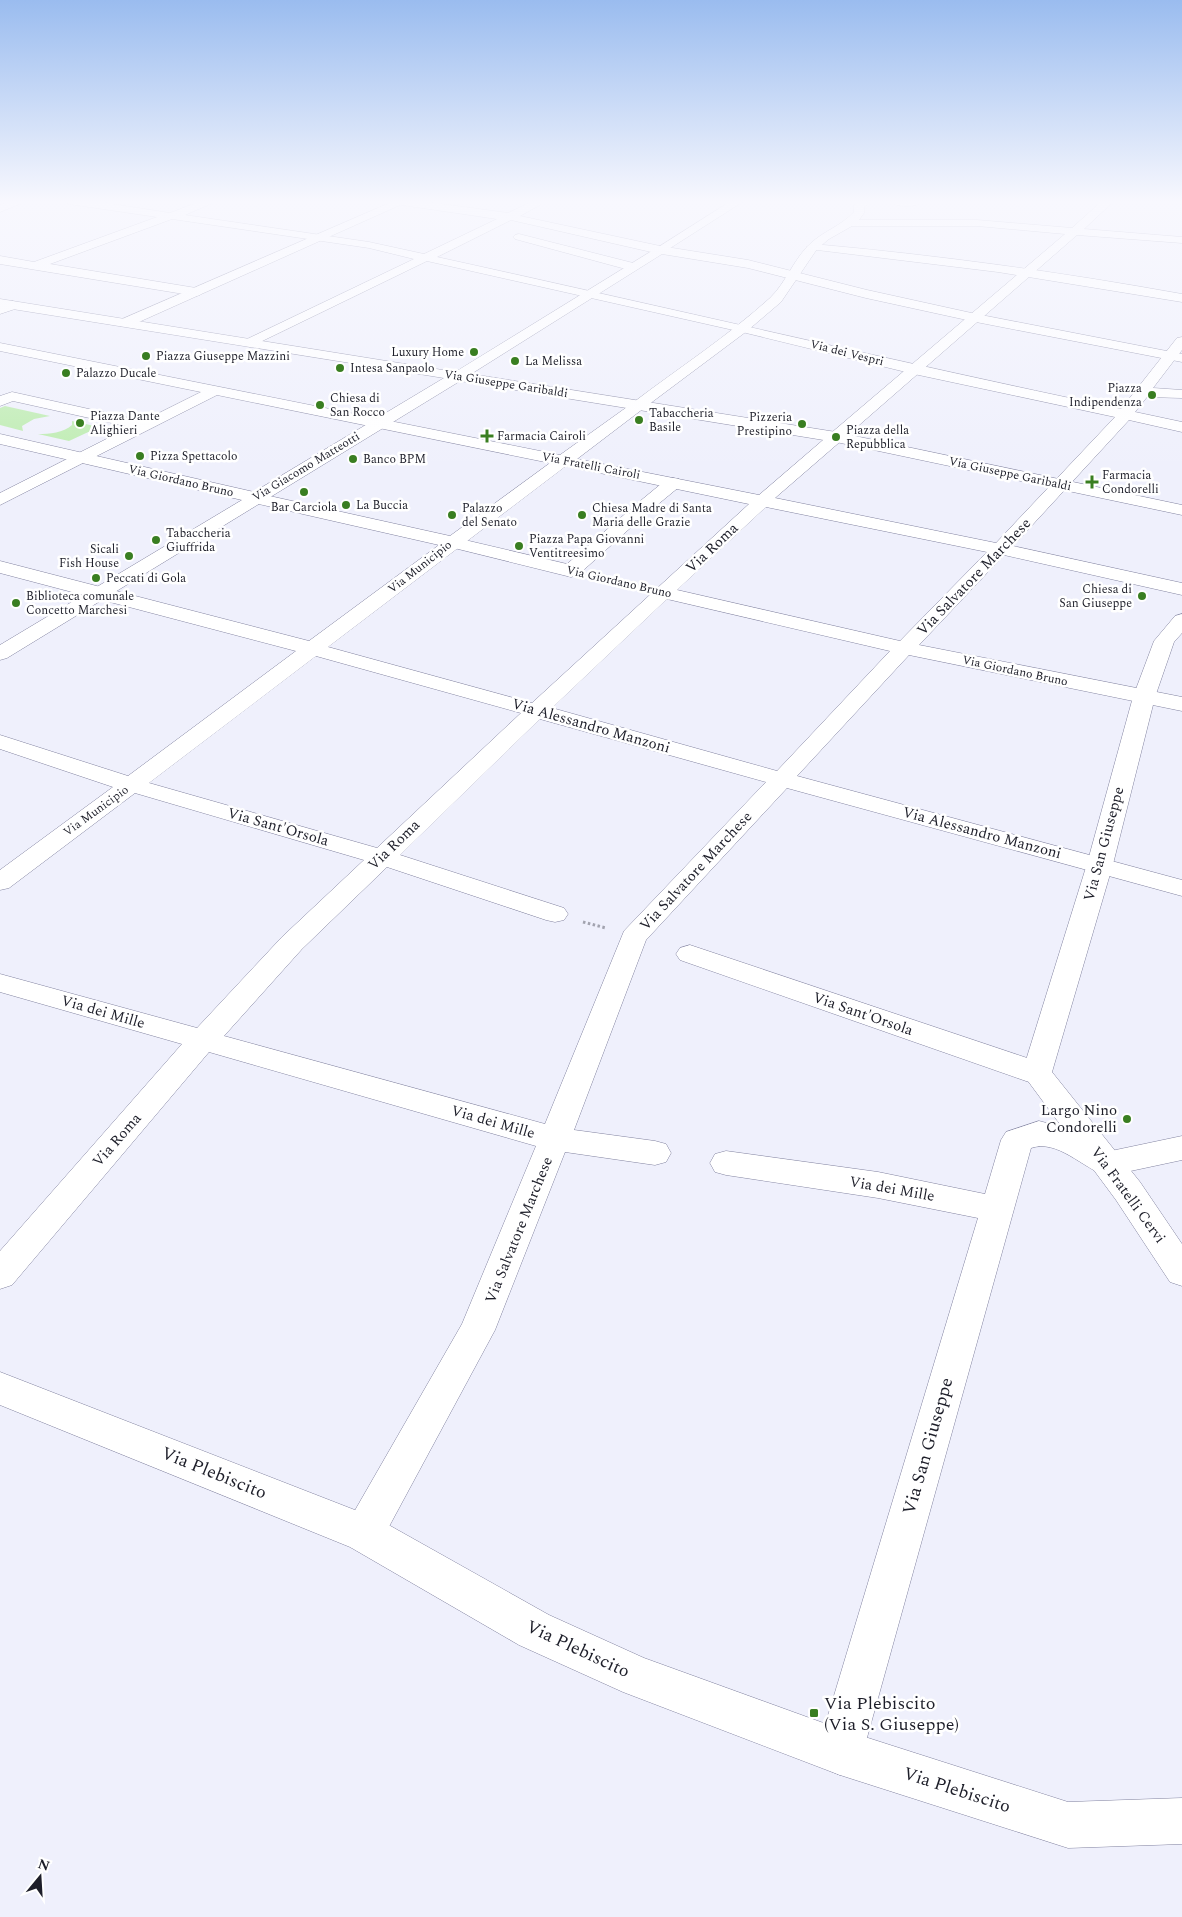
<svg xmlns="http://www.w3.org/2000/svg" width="1182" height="1917" viewBox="0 0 1182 1917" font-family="Spectral,serif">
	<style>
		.green { fill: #bdecb0 }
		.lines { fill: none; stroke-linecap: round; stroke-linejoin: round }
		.pedestrian-casing { stroke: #8283a0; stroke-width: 1 }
		.minor-casing { stroke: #8283a0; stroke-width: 1 }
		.tertiary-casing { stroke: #8283a0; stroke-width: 1 }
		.secondary-casing { stroke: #8283a0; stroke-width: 1 }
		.path-far1 { stroke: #a2a3af; stroke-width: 2.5; stroke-dasharray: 2 2; stroke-linecap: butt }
		.path { stroke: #a2a3af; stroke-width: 3; stroke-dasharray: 2.5 2.5; stroke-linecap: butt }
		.pedestrian { fill: #fff; fill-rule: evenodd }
		.minor { fill: #fff; fill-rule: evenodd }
		.tertiary { fill: #fff; fill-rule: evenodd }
		.secondary { fill: #fff; fill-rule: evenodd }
		.poi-dot { fill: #397e21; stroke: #fff; stroke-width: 2 }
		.labels { text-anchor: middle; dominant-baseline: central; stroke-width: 5; stroke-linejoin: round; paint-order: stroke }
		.far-poi-label { font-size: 12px; fill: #1d1e29; stroke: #fff; text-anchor: start }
		.far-street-label { font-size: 12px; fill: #1d1e29; stroke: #fff }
		.street-label { font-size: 15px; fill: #1d1e29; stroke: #fff }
		.poi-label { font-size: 15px; fill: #1d1e29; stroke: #fff; text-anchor: end }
		.near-street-label { font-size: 18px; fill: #1d1e29; stroke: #fff }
		.near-poi-label { font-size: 18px; fill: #1d1e29; stroke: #fff; text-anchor: start }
	</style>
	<rect width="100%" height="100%" fill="#eff0fc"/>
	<g class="green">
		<polygon points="5,406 50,416 34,419 22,426 23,431 0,425 0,408"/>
		<path d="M72,421L99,427L69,441L38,434C50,434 63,433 72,425Z"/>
	</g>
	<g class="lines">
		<defs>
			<polygon id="pedestrian" points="673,478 679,479 681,483 679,487 645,515 639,516 640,518 637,522 578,575 571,577 446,546 443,542 446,538 452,537 567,564 625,514 632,513 630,511 633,507 667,479"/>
			<g id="minor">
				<polygon points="11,201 27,201 0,212 0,205"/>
				<path d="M64,201H93L170,213L201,201H217L185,215L369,242L424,254L497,219L402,205L398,204L397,201H420L508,213L533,201H547L520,216L660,246L666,250L660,254L511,220L437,257C665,307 893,361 1121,409L1177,338L1182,337V350L1153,388L1182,390V398L1147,397L1135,412L1182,422V432L1129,420L1013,546L1182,583V595L1004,555L919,645L1182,697V711L909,655L797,776L1182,880V896L787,788L646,940L574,1130L655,1141L666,1144L671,1153L666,1162L655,1165L565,1152L495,1330L378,1547L364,1552L350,1547L344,1533L350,1519L462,1324L536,1146L209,1052L12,1285L0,1289V1251L182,1044L0,992V974L197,1028L282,937L364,860L135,793L9,888L0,890V870L113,787L0,749V735L128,776L296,651L0,573V561L309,641L439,545L250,502L247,498L250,494L256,493L450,536L550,463L217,395L0,505V493L130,427L13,401L0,406V396L12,392L143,421L201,392L0,351V343L560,455L634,402H644L647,405L644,408L577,459L759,495L830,434H842L844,437L842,440L775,498L996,543L1115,417L914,374L742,332L427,261L250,347L243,343L245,340L414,259L369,248L172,219L50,264L196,288L200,289L202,292L200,295L196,296L0,264V256L34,262L157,217L69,204ZM566,466L749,504L532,703L328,647ZM766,507L987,552L900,641L677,590ZM667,599L890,651L777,771L552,708ZM316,656L521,713L377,848L149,783ZM540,719L766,782L624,931L545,1124L224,1036L302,949L387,867L546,920L555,922L564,920L568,914L564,908L400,855Z"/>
				<polygon points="519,234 637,264 639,267 633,271 515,239 513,237 515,235"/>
				<path d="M813,244C937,255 1060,272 1182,294V302L998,272L809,249L807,247Z"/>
				<polygon points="13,301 19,305 18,308 0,314 0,305"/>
				<polygon points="690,945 1048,1065 1052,1073 1048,1081 1037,1084 1026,1081 680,960 676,954 680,948"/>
				<path d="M1039,1121L1077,1131L1111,1151L1182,1136V1160L1107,1176C1082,1168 1058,1139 1031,1148L863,1752L856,1768L840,1775L824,1768L817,1752L978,1218L878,1198L726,1175L715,1172L710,1163L715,1154L726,1151L878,1172L985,1194L1001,1140L1006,1132Z"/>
			</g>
			<g id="tertiary">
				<polygon points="394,201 409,201 130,326 120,326 118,323 120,320"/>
				<polygon points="731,201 744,201 664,252 660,254 654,250"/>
				<path d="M859,201H872L864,207V213L859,220H977L1072,228L1102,201H1114L1084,229L1182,237V243L1077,235L842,440H830L828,437L830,434L1065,234L977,226H852L829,239L817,249L781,302L747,331L644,408H634L631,405L634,402C679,368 728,336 770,298C786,283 794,258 811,243C824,231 841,226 854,212V206Z"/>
				<path d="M889,201H924C916,208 897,208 889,201Z"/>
			</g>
			<g id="secondary">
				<polygon points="660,246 748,260 867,290 976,314 1182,354 1182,362 976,322 866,298 748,268 662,254 471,374 836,432 1182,505 1182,515 836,442 460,381 7,658 0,660 0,645 242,500 0,444 0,434 254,492 444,378 0,307 0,299 455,372"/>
				<polygon points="1182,614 1182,633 1174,642 1155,697 1113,864 1052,1072 1140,1182 1182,1244 1182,1286 1170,1282 1116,1200 1022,1073 1087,864 1133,697 1154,641 1175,616"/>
				<polygon points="0,1372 378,1519 549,1615 644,1658 840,1729 1068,1802 1182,1798 1182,1844 1068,1848 840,1775 623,1692 519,1645 350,1547 0,1405"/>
			</g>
		</defs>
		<use href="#pedestrian" class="pedestrian-casing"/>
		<use href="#minor" class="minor-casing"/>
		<use href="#tertiary" class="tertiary-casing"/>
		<use href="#secondary" class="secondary-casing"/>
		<polyline class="path-far1" points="603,578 633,585"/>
		<polyline class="path" points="583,922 606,928"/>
		<use href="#pedestrian" class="pedestrian"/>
		<use href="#minor" class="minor"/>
		<use href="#tertiary" class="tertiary"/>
		<use href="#secondary" class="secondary"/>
	</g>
	<linearGradient id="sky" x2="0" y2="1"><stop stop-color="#9abcef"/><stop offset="0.43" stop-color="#f8f8fe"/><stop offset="1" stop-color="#f8f8fe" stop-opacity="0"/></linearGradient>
	<rect width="1182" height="470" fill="url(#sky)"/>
	<g class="poi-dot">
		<circle cx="474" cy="352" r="5"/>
		<circle cx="146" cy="356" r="5"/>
		<circle cx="515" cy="361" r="5"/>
		<circle cx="340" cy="368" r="5"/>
		<circle cx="66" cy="373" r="5"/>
		<circle cx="1152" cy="395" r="5"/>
		<circle cx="320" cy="405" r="5"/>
		<circle cx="639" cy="420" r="5"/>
		<circle cx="80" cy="423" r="5"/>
		<circle cx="802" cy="424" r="5"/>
		<path d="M484.5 428.5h5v5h5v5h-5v5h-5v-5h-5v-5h5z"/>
		<circle cx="836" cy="437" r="5"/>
		<circle cx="140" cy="456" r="5"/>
		<circle cx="353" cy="459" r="5"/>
		<path d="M1089.5 474.5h5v5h5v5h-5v5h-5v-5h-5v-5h5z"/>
		<circle cx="304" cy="492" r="5"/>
		<circle cx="346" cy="505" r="5"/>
		<circle cx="452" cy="515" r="5"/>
		<circle cx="582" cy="515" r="5"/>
		<circle cx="156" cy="540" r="5"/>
		<circle cx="519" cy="546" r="5"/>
		<circle cx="129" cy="556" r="5"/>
		<circle cx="96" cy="578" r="5"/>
		<circle cx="1142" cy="596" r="5"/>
		<circle cx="16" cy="603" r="5"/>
		<circle cx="1127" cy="1119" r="5"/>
		<rect x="809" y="1708" width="10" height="10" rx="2.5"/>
	</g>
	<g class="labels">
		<g class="far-poi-label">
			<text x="464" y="352" text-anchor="end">Luxury Home</text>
			<text x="156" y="356">Piazza Giuseppe Mazzini</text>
			<text x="525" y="361">La Melissa</text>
			<text x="350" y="368">Intesa Sanpaolo</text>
			<text x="76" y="373">Palazzo Ducale</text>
			<text x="1142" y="388" text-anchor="end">Piazza<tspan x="1142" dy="14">Indipendenza</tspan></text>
			<text x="330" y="398">Chiesa di<tspan x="330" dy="14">San Rocco</tspan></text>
			<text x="649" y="413">Tabaccheria<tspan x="649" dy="14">Basile</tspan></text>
			<text x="90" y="416">Piazza Dante<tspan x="90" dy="14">Alighieri</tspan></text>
			<text x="792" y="417" text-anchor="end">Pizzeria<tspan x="792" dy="14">Prestipino</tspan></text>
			<text x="846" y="430">Piazza della<tspan x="846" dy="14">Repubblica</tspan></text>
			<text x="497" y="436">Farmacia Cairoli</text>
			<text x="150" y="456">Pizza Spettacolo</text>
			<text x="363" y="459">Banco BPM</text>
			<text x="1102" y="475">Farmacia<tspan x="1102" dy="14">Condorelli</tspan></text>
			<text x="356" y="505">La Buccia</text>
			<text x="304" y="507" text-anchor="middle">Bar Carciola</text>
			<text x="462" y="508">Palazzo<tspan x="462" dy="14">del Senato</tspan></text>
			<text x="592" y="508">Chiesa Madre di Santa<tspan x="592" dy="14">Maria delle Grazie</tspan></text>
			<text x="166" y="533">Tabaccheria<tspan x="166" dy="14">Giuffrida</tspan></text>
			<text x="529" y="539">Piazza Papa Giovanni<tspan x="529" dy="14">Ventitreesimo</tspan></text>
			<text x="119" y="549" text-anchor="end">Sicali<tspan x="119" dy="14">Fish House</tspan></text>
			<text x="106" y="578">Peccati di Gola</text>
			<text x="1132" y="589" text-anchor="end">Chiesa di<tspan x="1132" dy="14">San Giuseppe</tspan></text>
			<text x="26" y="596">Biblioteca comunale<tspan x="26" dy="14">Concetto Marchesi</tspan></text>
		</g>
		<g class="far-street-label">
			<text transform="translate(847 353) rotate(14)">Via dei Vespri</text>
			<text transform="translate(506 384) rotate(9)">Via Giuseppe Garibaldi</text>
			<text transform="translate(591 466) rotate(11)">Via Fratelli Cairoli</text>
			<text transform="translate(306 467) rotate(-31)">Via Giacomo Matteotti</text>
			<text transform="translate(1010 474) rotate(12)">Via Giuseppe Garibaldi</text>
			<text transform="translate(181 481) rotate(13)">Via Giordano Bruno</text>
			<text transform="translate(420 567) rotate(-38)">Via Municipio</text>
			<text transform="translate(619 582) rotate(13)">Via Giordano Bruno</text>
			<text transform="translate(1015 671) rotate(12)">Via Giordano Bruno</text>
			<text transform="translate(96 811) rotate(-36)">Via Municipio</text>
		</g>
		<g class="street-label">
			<text transform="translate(712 548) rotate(-43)">Via Roma</text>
			<text transform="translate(974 577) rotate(-46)">Via Salvatore Marchese</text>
			<text transform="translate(591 726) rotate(16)">Via Alessandro Manzoni</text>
			<text transform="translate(278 827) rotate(16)">Via Sant'Orsola</text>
			<text transform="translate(982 833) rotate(15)">Via Alessandro Manzoni</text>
			<text transform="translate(1104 844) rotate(-75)">Via San Giuseppe</text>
			<text transform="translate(394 845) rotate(-44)">Via Roma</text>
			<text transform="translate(696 871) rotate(-47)">Via Salvatore Marchese</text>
			<text transform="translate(103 1012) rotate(16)">Via dei Mille</text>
			<text transform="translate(863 1014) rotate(19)">Via Sant'Orsola</text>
			<text transform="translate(493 1122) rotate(16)">Via dei Mille</text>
			<text transform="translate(117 1140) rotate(-49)">Via Roma</text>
			<text transform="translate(892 1189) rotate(10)">Via dei Mille</text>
			<text transform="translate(1128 1195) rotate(54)">Via Fratelli Cervi</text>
			<text transform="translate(519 1230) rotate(-68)">Via Salvatore Marchese</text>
		</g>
		<g class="poi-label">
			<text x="1117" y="1110">Largo Nino<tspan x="1117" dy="17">Condorelli</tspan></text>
		</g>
		<g class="near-street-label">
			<text transform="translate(928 1446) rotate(-74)">Via San Giuseppe</text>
			<text transform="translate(214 1473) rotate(22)">Via Plebiscito</text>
			<text transform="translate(578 1649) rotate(25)">Via Plebiscito</text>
			<text transform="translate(957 1790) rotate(18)">Via Plebiscito</text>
		</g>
		<g class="near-poi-label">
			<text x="824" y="1703">Via Plebiscito<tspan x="824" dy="21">(Via S. Giuseppe)</tspan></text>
		</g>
	</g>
	<g transform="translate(40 1877) rotate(18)" stroke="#ffffff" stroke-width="4" paint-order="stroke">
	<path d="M0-4L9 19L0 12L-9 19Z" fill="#1d1e29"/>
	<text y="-8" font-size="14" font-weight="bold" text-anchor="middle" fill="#1d1e29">N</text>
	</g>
</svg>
